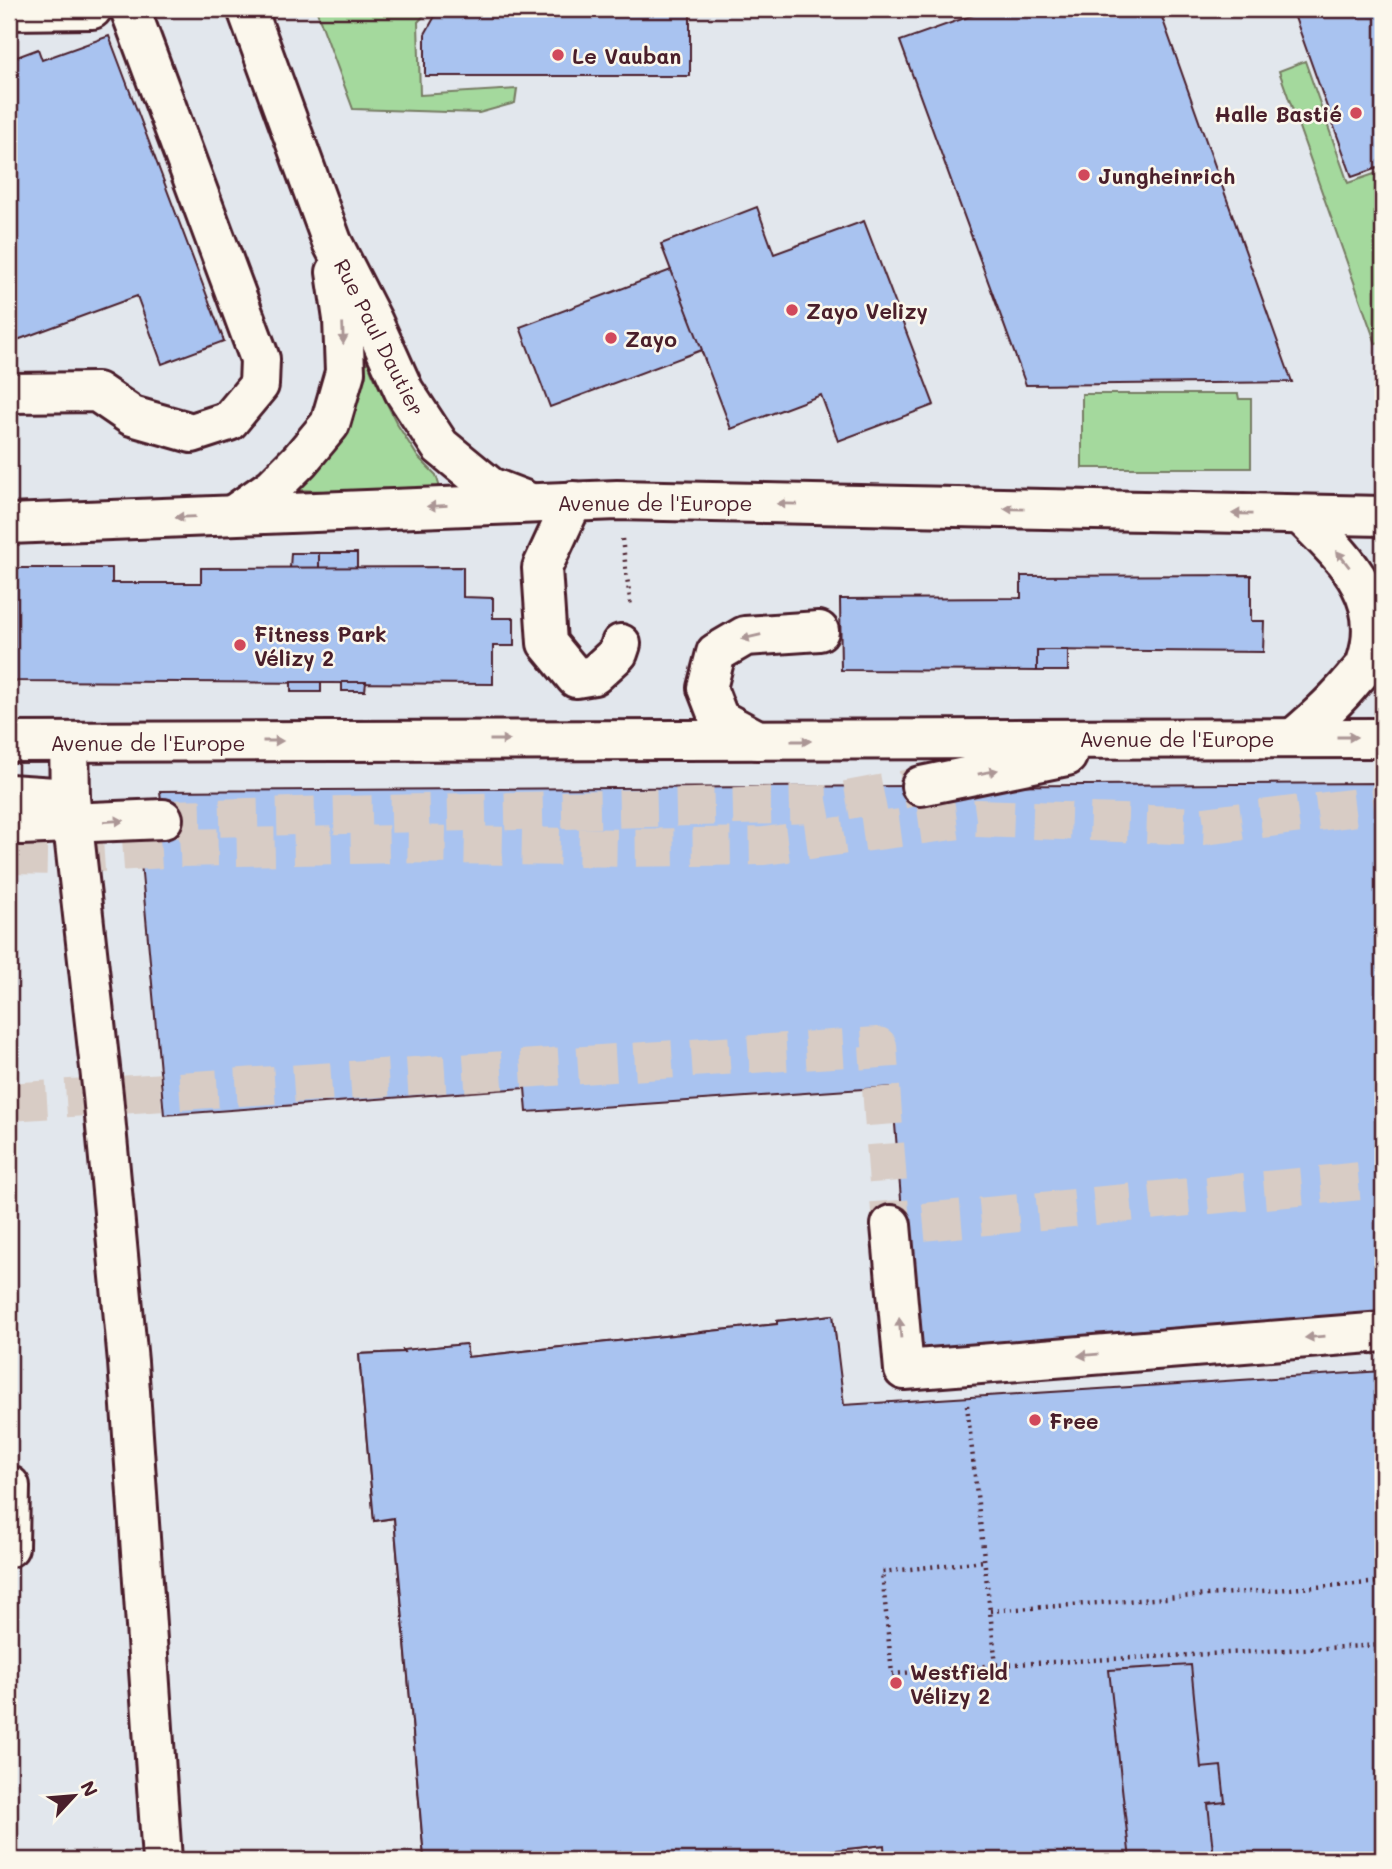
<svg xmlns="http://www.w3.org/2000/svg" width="1392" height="1869" viewBox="0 0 1392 1869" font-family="Mali,sans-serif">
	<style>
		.built { fill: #e2e7ed }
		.green { fill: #a4d99d; stroke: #777c64; stroke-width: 2 }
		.building { fill: #a9c3f0; stroke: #4a1f2b; stroke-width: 2 }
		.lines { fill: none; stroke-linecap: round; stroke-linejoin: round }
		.minor-tunnel { stroke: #d8ccc5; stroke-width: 38; stroke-dasharray: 38 19; stroke-linecap: butt }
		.minor-casing { stroke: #4a1f2b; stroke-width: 44 }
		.path { stroke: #4a1f2b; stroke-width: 4.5; stroke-dasharray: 2 5; stroke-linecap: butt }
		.minor { stroke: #fbf7ec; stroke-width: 38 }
		.oneway { fill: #ab9695 }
		.poi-dot { fill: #d1495b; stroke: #fbf7ec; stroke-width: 2.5 }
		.labels { text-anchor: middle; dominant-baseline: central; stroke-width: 5; stroke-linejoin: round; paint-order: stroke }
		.poi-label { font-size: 21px; font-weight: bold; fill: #4a1f2b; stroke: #fbf7ec; text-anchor: start }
		.street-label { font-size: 21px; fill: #4a1f2b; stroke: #fbf7ec }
	</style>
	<rect width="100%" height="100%" fill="#fbf7ec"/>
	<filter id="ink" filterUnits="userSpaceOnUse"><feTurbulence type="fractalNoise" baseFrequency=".0143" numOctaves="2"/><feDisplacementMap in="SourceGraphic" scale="14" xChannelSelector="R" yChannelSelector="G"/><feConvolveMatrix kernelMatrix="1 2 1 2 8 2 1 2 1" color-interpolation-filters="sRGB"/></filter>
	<g filter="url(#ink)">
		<rect class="built" x="9" y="9" width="1374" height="1851"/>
		<g class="green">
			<polygon points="316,9 430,9 418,22 420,95 517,89 515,103 479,113 353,109"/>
			<polygon points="1305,61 1348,183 1383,171 1383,342 1376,344 1279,71"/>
			<polygon points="353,320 372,373 397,424 418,457 436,475 441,491 426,495 298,490 295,481"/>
			<polygon points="1082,394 1238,394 1239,399 1251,399 1251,468 1082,468"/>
		</g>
		<g class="building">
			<polygon points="439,9 690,9 690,76 425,76 425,34"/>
			<polygon points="990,9 1159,9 1292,382 1026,385 900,41"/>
			<polygon points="1292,9 1383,9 1383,166 1352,177"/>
			<polygon points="109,36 224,341 162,364 137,296 9,343 9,60 38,49 42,60"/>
			<polygon points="757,207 774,254 864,221 934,405 838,441 821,395 731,429 661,244"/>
			<polygon points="671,270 702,350 550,407 520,327"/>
			<polygon points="291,553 319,553 319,568 290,568"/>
			<rect x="319" y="553" width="38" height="15"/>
			<polygon points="463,567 463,597 493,598 493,618 514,618 514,646 493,646 493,684 15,681 15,568 112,568 112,583 201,583 201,568"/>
			<polygon points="1251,575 1251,621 1264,621 1263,652 1037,650 1037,671 841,670 840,599 1021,598 1021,576"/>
			<rect x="9" y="584" width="6" height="97"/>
			<rect x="1037" y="650" width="31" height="21"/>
			<rect x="291" y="682" width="30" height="10"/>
			<polygon points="342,682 366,682 365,691 342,691"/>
			<polygon points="1383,783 1383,1312 913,1349 892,1087 527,1112 525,1088 164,1115 138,830 163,819 160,791"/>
			<polygon points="833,1315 872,1682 884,1845 740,1860 436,1860 424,1857 394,1518 374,1521 359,1354 404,1352 403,1350 466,1344 468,1357 777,1324 777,1321"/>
			<polygon points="833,1315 844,1405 1383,1371 1383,1860 885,1860 884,1845 740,1860 436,1860 424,1857 394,1518 374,1521 359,1354 404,1352 403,1350 466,1344 468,1357 777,1324 777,1321"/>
			<polygon points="1191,1665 1201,1768 1221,1766 1225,1802 1208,1804 1214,1860 1130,1860 1109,1670"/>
		</g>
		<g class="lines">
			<g class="minor-tunnel">
				<polyline points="163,819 827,804 921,786"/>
				<polyline points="9,855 55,856 180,848 400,844 625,848 764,846 976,818 1204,826 1383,804"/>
				<polyline points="9,1102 878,1046 891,1225 1383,1179"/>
			</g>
			<defs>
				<g id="minor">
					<polyline points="247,9 332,242 373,322 404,391 440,446 490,487 524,500"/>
					<polyline points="9,10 92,9"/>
					<polyline points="9,393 97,392 132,416 192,433 229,421 259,385 260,359 130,9"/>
					<polyline points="573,501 542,568 547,643 576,678 594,675 618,653 621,644"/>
					<polyline points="233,515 273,487 300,460 330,424 345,372 343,319 336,272"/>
					<polyline points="9,524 617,500 1383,516"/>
					<path d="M1295,737C1316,719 1335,702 1353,680C1357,675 1364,669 1366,663C1389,597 1343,557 1301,515"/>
					<polyline points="758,740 719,719 707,688 716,653 745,636 819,631"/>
					<polyline points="9,742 1383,738"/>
					<polyline points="69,742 70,798 103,1095 128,1362 162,1860"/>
					<polyline points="921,786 1067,756"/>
					<polyline points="9,794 70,798"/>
					<polyline points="21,825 163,819"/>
					<polyline points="891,1225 904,1370 1383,1332"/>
					<polyline points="9,1547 10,1486"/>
				</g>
			</defs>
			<use href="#minor" class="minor-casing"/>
			<g class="path">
				<polyline points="622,539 631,607"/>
				<polyline points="967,1405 996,1665 892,1674 882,1572 984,1561"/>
				<polyline points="990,1611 1383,1582"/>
				<polyline points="996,1665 1383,1645"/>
			</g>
			<use href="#minor" class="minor"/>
		</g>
		<defs><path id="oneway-solid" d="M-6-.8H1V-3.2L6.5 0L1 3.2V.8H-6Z" transform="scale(1.75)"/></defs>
		<g class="oneway">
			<use href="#oneway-solid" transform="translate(343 334) rotate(88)"/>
			<use href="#oneway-solid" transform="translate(787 504) rotate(-179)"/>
			<use href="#oneway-solid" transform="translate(437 506) rotate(177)"/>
			<use href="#oneway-solid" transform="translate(1014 509) rotate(-179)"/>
			<use href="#oneway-solid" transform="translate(1242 514) rotate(-179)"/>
			<use href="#oneway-solid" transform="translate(185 517) rotate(178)"/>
			<use href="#oneway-solid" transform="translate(1343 559) rotate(-128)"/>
			<use href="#oneway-solid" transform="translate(751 637) rotate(167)"/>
			<use href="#oneway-solid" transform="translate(1347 737)"/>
			<use href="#oneway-solid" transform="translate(500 740)"/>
			<use href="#oneway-solid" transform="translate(273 741)"/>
			<use href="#oneway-solid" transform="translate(801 741)"/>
			<use href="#oneway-solid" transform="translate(988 772) rotate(-12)"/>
			<use href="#oneway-solid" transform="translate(114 821) rotate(-3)"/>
			<use href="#oneway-solid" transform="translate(900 1328) rotate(-95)"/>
			<use href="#oneway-solid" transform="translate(1315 1337) rotate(175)"/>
			<use href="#oneway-solid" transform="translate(1088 1355) rotate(175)"/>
		</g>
	</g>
	<g class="poi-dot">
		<circle cx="558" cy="55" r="7"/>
		<circle cx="1356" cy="113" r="7"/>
		<circle cx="1084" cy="175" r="7"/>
		<circle cx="792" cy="310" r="7"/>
		<circle cx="611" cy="338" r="7"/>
		<circle cx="240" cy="645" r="7"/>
		<circle cx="1035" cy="1420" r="7"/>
		<circle cx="896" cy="1683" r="7"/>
	</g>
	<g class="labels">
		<g class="poi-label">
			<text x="572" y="55">Le Vauban</text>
			<text x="1342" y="113" text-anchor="end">Halle Bastié</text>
			<text x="1098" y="175">Jungheinrich</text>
			<text x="806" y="310">Zayo Velizy</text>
			<text x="625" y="338">Zayo</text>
			<text x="254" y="633">Fitness Park<tspan x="254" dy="24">Vélizy 2</tspan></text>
			<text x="1049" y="1420">Free</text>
			<text x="910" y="1671">Westfield<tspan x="910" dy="24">Vélizy 2</tspan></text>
		</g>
		<g class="street-label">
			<text transform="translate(380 337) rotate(63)">Rue Paul Dautier</text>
			<text x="655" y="502">Avenue de l'Europe</text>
			<text x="1177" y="738">Avenue de l'Europe</text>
			<text x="148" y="742">Avenue de l'Europe</text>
		</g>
	</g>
	<rect width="1392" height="1869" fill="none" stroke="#fbf7ec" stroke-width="35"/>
	<rect x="18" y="18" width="1357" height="1834" fill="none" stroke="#4a1f2b" stroke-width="2.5" filter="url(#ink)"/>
	<g transform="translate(74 1796) rotate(64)" stroke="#fbf7ec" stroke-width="5" paint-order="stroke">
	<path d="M0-5L12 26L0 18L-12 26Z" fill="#4a1f2b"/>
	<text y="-10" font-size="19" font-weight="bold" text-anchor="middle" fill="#4a1f2b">N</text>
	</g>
</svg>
